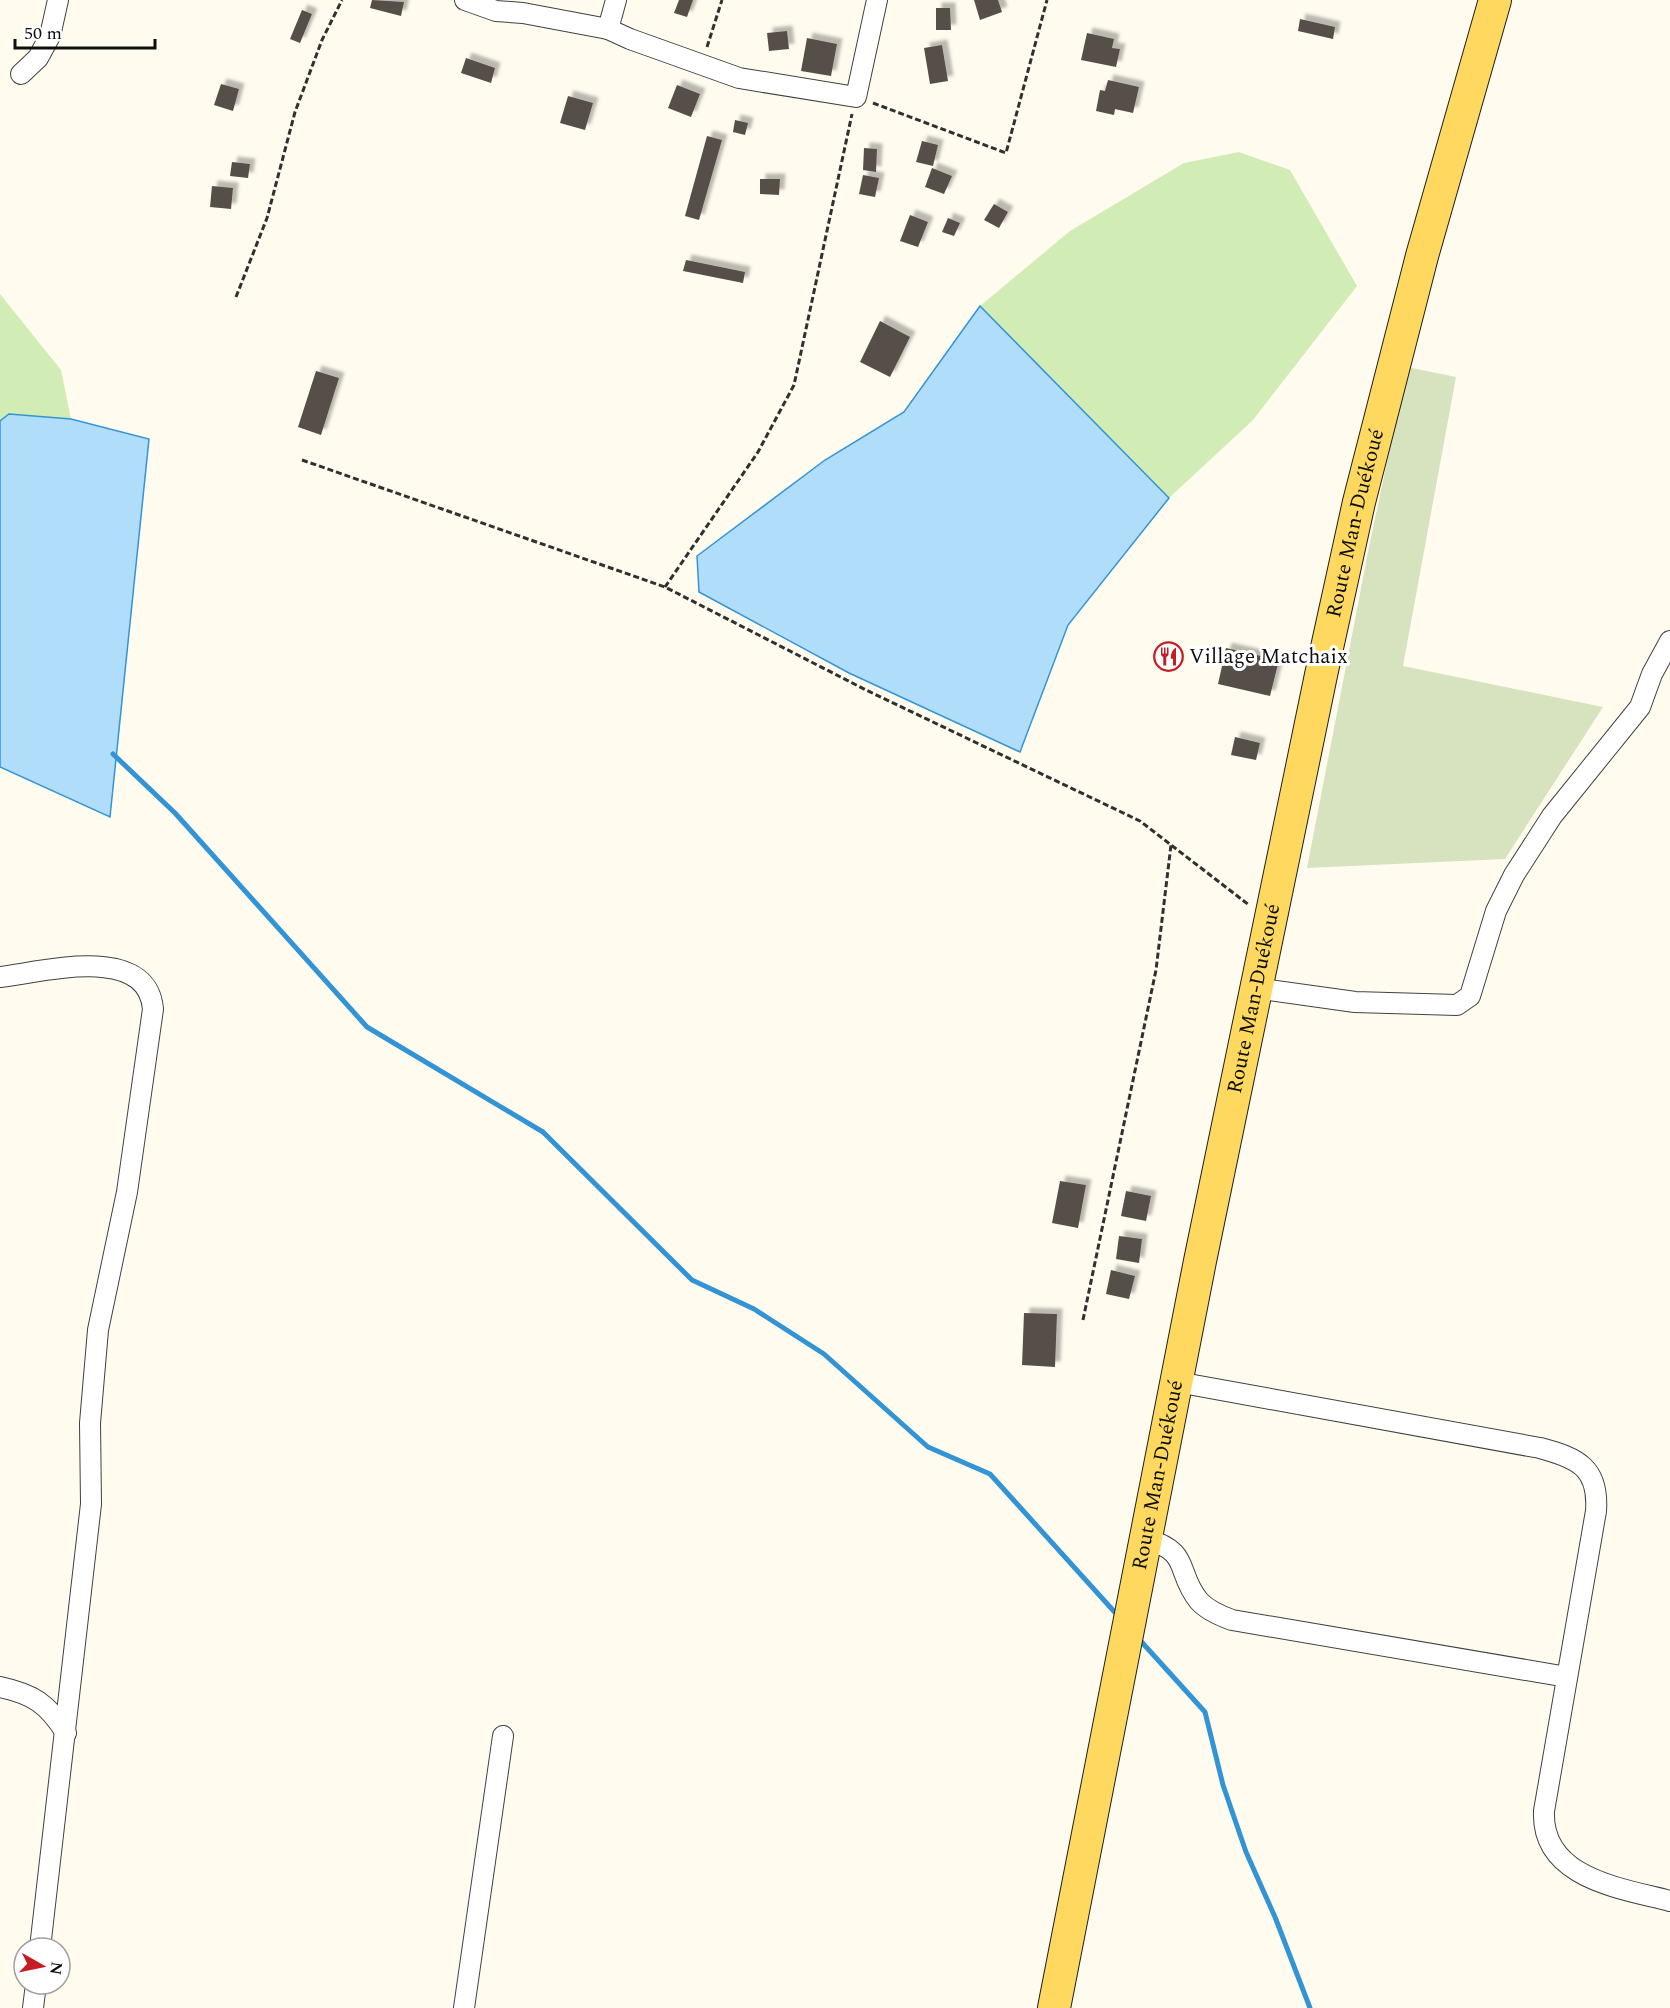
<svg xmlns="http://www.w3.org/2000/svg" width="1670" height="2008" viewBox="0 0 1670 2008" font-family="Spectral,serif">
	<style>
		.green { fill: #d2ecb6 }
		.cemetery { fill: #d7e3be }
		.water { fill: #b0defa; stroke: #3394d5; stroke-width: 1.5 }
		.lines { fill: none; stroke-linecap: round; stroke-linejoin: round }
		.stream { stroke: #3394d5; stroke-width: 5 }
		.building { fill: #574f4a; filter: url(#shadow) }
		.minor-casing { stroke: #414141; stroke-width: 22 }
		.primary-casing { stroke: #1f1f1f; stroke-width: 34 }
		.path { stroke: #303030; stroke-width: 3; stroke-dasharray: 6 3; stroke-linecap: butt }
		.minor { stroke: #fff; stroke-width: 20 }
		.primary { stroke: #ffd95f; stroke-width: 32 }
		.labels { text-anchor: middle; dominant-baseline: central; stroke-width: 6; stroke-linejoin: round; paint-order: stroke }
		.street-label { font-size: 21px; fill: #0e0e0e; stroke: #fff }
		.poi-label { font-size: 21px; fill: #0e0e0e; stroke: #fff; text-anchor: start }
	</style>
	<defs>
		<filter id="shadow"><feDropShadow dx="5.5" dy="-5.5" stdDeviation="1.5" flood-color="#0004"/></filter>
	</defs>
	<rect width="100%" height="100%" fill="#fffcef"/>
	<g class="green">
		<polygon points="1239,152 1290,170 1357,286 1253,420 1169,498 980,306 1070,231 1184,163"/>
		<polygon points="0,294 61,370 71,419 10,414 0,421"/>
	</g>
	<polygon class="cemetery" points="1407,367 1456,377 1403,666 1603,707 1505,859 1307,868 1369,547"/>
	<g class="water">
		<polygon points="980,306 1169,498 1068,625 1020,752 849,673 699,592 697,556 825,460 904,412"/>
		<polygon points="9,414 71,419 149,439 110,817 0,767 0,421"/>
	</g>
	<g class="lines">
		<g class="stream">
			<polyline points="113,754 175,813 367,1027 543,1132 692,1280 754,1309 824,1354 928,1447 990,1474 1120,1618"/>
			<polyline points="1138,1638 1205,1712 1223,1785 1246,1852 1275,1917 1310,2008"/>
		</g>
	</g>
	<g class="building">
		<polygon points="372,0 404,2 401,16 370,8"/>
		<polygon points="679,0 693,0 687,17 674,13"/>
		<polygon points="974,0 998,0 1002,12 980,20"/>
		<polygon points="936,8 950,8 951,30 936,30"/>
		<polygon points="302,10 312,14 300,43 290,39"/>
		<polygon points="1300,19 1335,27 1333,39 1298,31"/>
		<polygon points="787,31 789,49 769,51 767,33"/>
		<polygon points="1087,33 1114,39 1112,48 1120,49 1116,67 1081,60"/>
		<polygon points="807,38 837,44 831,76 801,71"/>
		<polygon points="942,45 948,81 930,84 924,48"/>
		<polygon points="466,58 495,68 491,83 461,73"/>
		<polygon points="1108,80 1139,87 1133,113 1115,109 1114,115 1096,111 1100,90 1105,91"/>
		<polygon points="221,84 239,89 233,111 214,105"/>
		<polygon points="677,85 700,94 691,117 668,108"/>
		<polygon points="568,96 593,103 585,130 560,123"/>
		<polygon points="735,120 748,123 745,135 733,132"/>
		<polygon points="707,136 722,140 699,220 685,216"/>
		<polygon points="922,141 938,145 933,166 916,162"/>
		<polygon points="864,148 877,149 876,172 863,170"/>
		<polygon points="232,162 250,164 248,178 230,176"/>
		<polygon points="932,168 952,176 944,194 925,187"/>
		<polygon points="863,175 879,178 875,197 859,194"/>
		<polygon points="760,179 780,179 779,195 760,194"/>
		<polygon points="212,186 233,188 231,209 210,207"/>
		<polygon points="994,204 1008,212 999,228 984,220"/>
		<polygon points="910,215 928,222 918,247 900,241"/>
		<polygon points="948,218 960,223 954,236 942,232"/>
		<polygon points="686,260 745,272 743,283 683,271"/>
		<polygon points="880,321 910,337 890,377 860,362"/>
		<polygon points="316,371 339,378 321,435 298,427"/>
		<polygon points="1226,648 1279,660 1270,696 1218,684"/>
		<polygon points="1235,737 1260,743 1256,760 1231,755"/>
		<polygon points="1060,1181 1086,1185 1078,1228 1052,1223"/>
		<polygon points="1126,1191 1151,1196 1146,1221 1121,1216"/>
		<polygon points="1119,1236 1142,1239 1139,1263 1116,1259"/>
		<polygon points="1111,1270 1135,1276 1129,1299 1106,1294"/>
		<polygon points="1024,1313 1057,1314 1055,1367 1022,1365"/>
	</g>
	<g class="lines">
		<defs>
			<g id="minor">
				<polyline points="465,0 496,11 523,13 608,29 630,39 739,78 856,97 877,0"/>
				<polyline points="608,29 616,0"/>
				<polyline points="21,74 38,58 50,36 58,0"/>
				<path d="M0,977C43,972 147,943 153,1009L127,1192L98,1330L90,1423L91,1504L40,1948"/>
				<polyline points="1255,988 1355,1002 1457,1005 1470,996 1496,911 1514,875 1552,816 1640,707 1652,674 1670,641"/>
				<path d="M1177,1382L1540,1448C1578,1458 1599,1468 1596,1511L1544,1811C1541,1878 1620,1888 1670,1901"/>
				<path d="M1145,1539C1192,1551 1175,1572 1199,1601C1207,1610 1221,1616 1232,1620L1567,1677"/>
				<path d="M0,1687C33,1694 48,1704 66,1733"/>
				<polyline points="33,2008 36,1984"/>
				<polyline points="464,2008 503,1736"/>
			</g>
			<g id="primary">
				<path id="s1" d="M1054,2008L1200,1261L1321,675L1359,502L1422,256L1495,0"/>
			</g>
		</defs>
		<use href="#minor" class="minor-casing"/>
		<use href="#primary" class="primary-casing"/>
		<g class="path">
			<polyline points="707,47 722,0"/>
			<polyline points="873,103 1006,153 1047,0"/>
			<polyline points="236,297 267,218 295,112 322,40 342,0"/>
			<polyline points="302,460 665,587 866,690 1140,821 1249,905"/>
			<polyline points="665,587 758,452 794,385 852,114"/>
			<polyline points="1083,1320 1156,970 1171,845"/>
		</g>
		<use href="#minor" class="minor"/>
		<use href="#primary" class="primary"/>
	</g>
	<defs>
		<symbol id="restaurant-ring" viewBox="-11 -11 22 22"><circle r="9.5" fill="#fff" stroke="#c61d25" stroke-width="1.5"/><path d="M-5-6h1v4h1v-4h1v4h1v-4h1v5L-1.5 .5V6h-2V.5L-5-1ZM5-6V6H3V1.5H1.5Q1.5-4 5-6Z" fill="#c61d25"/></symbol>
	</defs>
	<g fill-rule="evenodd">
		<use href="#restaurant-ring" x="1152" y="640" width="33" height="33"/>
	</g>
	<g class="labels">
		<g class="street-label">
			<text stroke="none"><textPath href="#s1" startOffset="1515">Route Man-Duékoué</textPath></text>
			<text stroke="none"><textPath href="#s1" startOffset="1029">Route Man-Duékoué</textPath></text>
			<text stroke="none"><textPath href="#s1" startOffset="543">Route Man-Duékoué</textPath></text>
		</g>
		<g class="poi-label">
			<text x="1189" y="657">Village Matchaix</text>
		</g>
	</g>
	<g transform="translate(42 1966) rotate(99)"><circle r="28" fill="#ffffff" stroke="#9f9f9f" stroke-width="1.5"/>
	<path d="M0-4.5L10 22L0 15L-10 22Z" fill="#c61d25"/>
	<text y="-9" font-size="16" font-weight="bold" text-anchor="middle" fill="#0e0e0e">N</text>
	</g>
	<path d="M15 39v9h140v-9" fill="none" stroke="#0e0e0e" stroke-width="3"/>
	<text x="24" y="39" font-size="18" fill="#0e0e0e" stroke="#ffffff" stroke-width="4.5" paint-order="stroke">50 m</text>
</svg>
